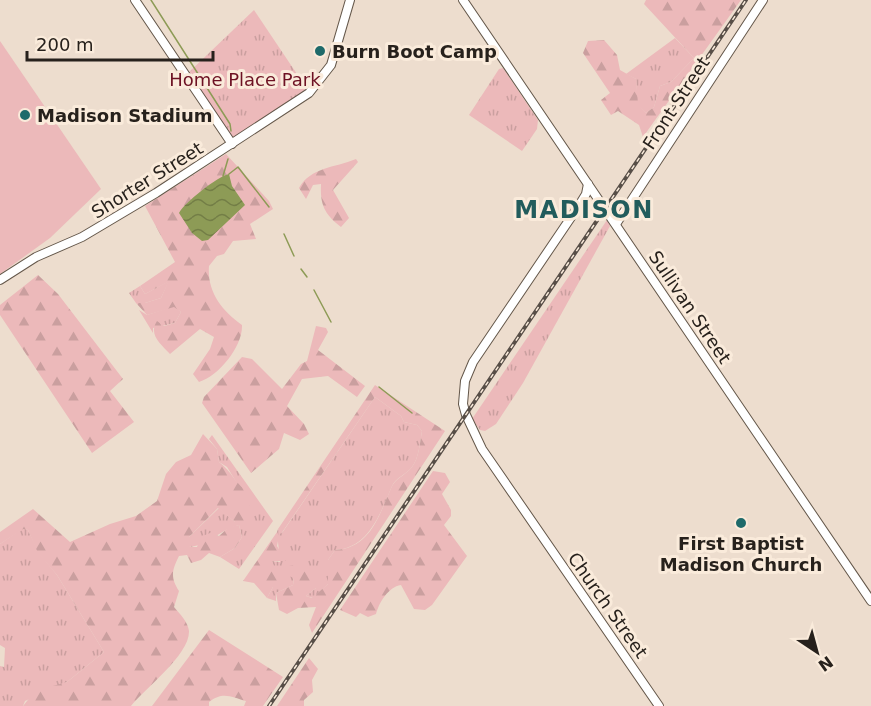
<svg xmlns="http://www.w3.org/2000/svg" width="871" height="706" viewBox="0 0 871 706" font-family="'DejaVu Sans',sans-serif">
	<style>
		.grass { fill: url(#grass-tufts) }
		.forest { fill: url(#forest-firs) }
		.garden { fill: #ecb9ba }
		.water { fill: url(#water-waves) }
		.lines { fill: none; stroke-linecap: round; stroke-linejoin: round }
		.stream { stroke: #8d9b56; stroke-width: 1.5 }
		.secondary-casing { stroke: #64574a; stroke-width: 10 }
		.secondary { stroke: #fff; stroke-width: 8 }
		.rail-casing { stroke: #574e47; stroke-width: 4 }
		.rail { stroke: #faebdb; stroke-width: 1.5; stroke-dasharray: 4.5; stroke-linecap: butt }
		.poi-dot { fill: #1e6a6a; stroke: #faebdb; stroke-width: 2 }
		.labels { text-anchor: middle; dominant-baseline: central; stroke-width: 6; stroke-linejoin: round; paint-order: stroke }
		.poi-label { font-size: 18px; font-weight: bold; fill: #27211c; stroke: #faebdb; text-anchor: start }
		.park-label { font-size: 18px; fill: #6d1123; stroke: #faebdb }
		.street-label { font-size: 18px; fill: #27211c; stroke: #faebdb }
		.district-label { font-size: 24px; font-weight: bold; letter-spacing: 1.5px; fill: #225c5c; stroke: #faebdb }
	</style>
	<defs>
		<pattern id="grass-tufts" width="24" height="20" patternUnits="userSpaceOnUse" patternTransform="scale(1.5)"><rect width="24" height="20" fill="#ecb9ba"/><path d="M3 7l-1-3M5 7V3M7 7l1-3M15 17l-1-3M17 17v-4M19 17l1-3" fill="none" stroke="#ca9f9f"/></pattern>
		<pattern id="forest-firs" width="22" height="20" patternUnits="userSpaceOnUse" patternTransform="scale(1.5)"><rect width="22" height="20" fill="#ecb9ba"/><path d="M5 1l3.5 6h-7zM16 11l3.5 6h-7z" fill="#ca9f9f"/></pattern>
		<pattern id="water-waves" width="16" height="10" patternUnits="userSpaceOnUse" patternTransform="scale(1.5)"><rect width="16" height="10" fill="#8d9b56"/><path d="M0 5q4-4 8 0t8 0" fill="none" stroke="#737e46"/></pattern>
	</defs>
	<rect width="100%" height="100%" fill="#edddce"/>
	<g class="grass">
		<polygon points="254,10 307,89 229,141 185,76"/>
		<polygon points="675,38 694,58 671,82 660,86 654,107 646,113 637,104 636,79 626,74"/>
		<polygon points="503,68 538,120 537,129 522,151 469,115 499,69"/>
		<polygon points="607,220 610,226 523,383 496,424 485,431 480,430 472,419"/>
		<polygon points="169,281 161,298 145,303 136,303 129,293 140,286 145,294"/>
		<polygon points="174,306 181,312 175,323 153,328 153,333 139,310 147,315"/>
		<path d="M375,397L401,416L404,422L417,425L422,431C420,442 419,458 412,467C407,474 395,478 392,486C380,514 369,548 335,550L328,560V584L313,598L306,596L316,588L294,578L293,585L276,593V601L267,598L273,587L272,561L280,562L277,532L278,529L282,533Z"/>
		<path d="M212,435L273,521L239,569L220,557L235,548L242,537L239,525C221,529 209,545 189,547V537L219,508L235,522L240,488L227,467L219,462L217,449L209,439Z"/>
		<polygon points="23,528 28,530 39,553 57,575 104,652 67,682 25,701 23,706 0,706 0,666 4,667 5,648 0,645 0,544"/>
	</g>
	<g class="forest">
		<polygon points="646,0 741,0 643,137 639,125 618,111 611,115 601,100 610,93 583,53 588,41 604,40 617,55 620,70 636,79 638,104 646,113 654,107 660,86 671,82 694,58 644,4"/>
		<path d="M226,154L269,201L273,209L250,224L256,239L233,241L224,254L217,256L209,266C207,291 221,310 242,325C243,346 219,376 199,382L193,374L210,349L214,337L200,329L170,354C161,344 148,335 157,321L164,326L175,323L181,312L174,307L147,315L136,303H145L161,298L168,282L145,294L140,286L175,262L145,206Z"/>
		<path d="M356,159L358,162L333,190L349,218L341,227C324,214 320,204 321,184L313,185L306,199L299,188C311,167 334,168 356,159Z"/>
		<polygon points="38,275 58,294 123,379 110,391 134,422 92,453 0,315 0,305"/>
		<polygon points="316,326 326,328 328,332 318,350 365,386 357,397 328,376 302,379 287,406 304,424 309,434 300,440 284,433 279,449 251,473 202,403 204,397 242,357 252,359 282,389 301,364 307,361"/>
		<path d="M375,385L445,431L312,633L309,625L316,607L298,608L287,614L279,610L276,593L293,585L294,578L289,576V566L296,565L298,570H309L316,578V588L306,596L312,598L328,584V560L335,550C371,548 379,515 392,486C396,478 407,474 412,467C419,458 420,442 422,431L417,425L404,422L401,416L375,397L281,534L278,529Z"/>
		<path d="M203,434L217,449L219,462C232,471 236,486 249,492L251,522H235L218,508L189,537V547H197L200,537L210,533L219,536L229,527L239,525L242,537L235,548L220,557L209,553L201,560L191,563L187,555L179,556C172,570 170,577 179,591L174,607C180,614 188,622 189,631C190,655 144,689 131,706H23L35,691L67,682L104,652L57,575L38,553L28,530L23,529L0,544V532L33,509L70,542L110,524L136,516L157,501L166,474L176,462L191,455Z"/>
		<path d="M433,471L445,473L450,482L442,494L451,510V516L444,525L467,556L432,605L425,610L414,609L401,585C388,587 379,603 376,614L368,617L360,613L356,617L340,610Z"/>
		<polygon points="277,532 279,536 277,546 286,561 272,561 281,584 273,587 267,598 254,583 243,581"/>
		<path d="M209,630L283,677L263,706H244L246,701C231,697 223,691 209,702V706H152Z"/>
		<polygon points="309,658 318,669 312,680 313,692 304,700 304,706 277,706"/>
	</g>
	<polygon class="garden" points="0,41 101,189 50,238 0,274"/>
	<path class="water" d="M229,174L232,186L245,205L208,240L202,241L192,233L179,213C184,203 218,176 229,174Z"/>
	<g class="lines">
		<g class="stream">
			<polyline points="151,0 230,124 231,131"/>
			<polyline points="229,174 238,167 269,207"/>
			<polyline points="223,176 228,159"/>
			<polyline points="284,234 294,256"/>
			<polyline points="301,269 307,277"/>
			<polyline points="314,290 331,322"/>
			<polyline points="379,387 412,413"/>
		</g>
		<defs>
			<g id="secondary">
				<polyline points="135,0 232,144"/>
				<polyline points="463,0 871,601"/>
				<polyline points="588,184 586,194 578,207 473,362 465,381 463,404 466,415 482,449 659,706"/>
				<polyline points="616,224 763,0"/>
				<polyline points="0,280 36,257 82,237 156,193 309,93 331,65 350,0"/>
			</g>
		</defs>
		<use href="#secondary" class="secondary-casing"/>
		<use href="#secondary" class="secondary"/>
		<defs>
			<polyline id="rail" points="269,706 746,0"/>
		</defs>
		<use href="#rail" class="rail-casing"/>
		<use href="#rail" class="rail"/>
	</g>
	<g class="poi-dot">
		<circle cx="320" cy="51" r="6"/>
		<circle cx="25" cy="115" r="6"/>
		<circle cx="741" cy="523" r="6"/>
	</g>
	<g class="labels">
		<g class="poi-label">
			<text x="332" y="51">Burn Boot Camp</text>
			<text x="37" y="115">Madison Stadium</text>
			<text x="741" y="543" text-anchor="middle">First Baptist<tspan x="741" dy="21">Madison Church</tspan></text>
		</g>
		<g class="park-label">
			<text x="245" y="79">Home Place Park</text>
		</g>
		<g class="street-label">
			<text transform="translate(676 103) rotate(-57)">Front Street</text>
			<text transform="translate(147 180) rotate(-32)">Shorter Street</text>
			<text transform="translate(690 307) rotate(56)">Sullivan Street</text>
			<text transform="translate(608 605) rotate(55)">Church Street</text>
		</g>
		<g class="district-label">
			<text x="584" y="210">MADISON</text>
		</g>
	</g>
	<g transform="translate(817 652) rotate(144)" stroke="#faebdb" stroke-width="4.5" paint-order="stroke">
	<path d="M0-4.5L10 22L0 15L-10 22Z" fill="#27211c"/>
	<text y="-9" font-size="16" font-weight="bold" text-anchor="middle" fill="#27211c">N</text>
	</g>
	<path d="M27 51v9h186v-9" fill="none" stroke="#27211c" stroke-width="3"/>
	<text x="36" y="51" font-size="18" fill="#27211c" stroke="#faebdb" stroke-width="4.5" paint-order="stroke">200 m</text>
</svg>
